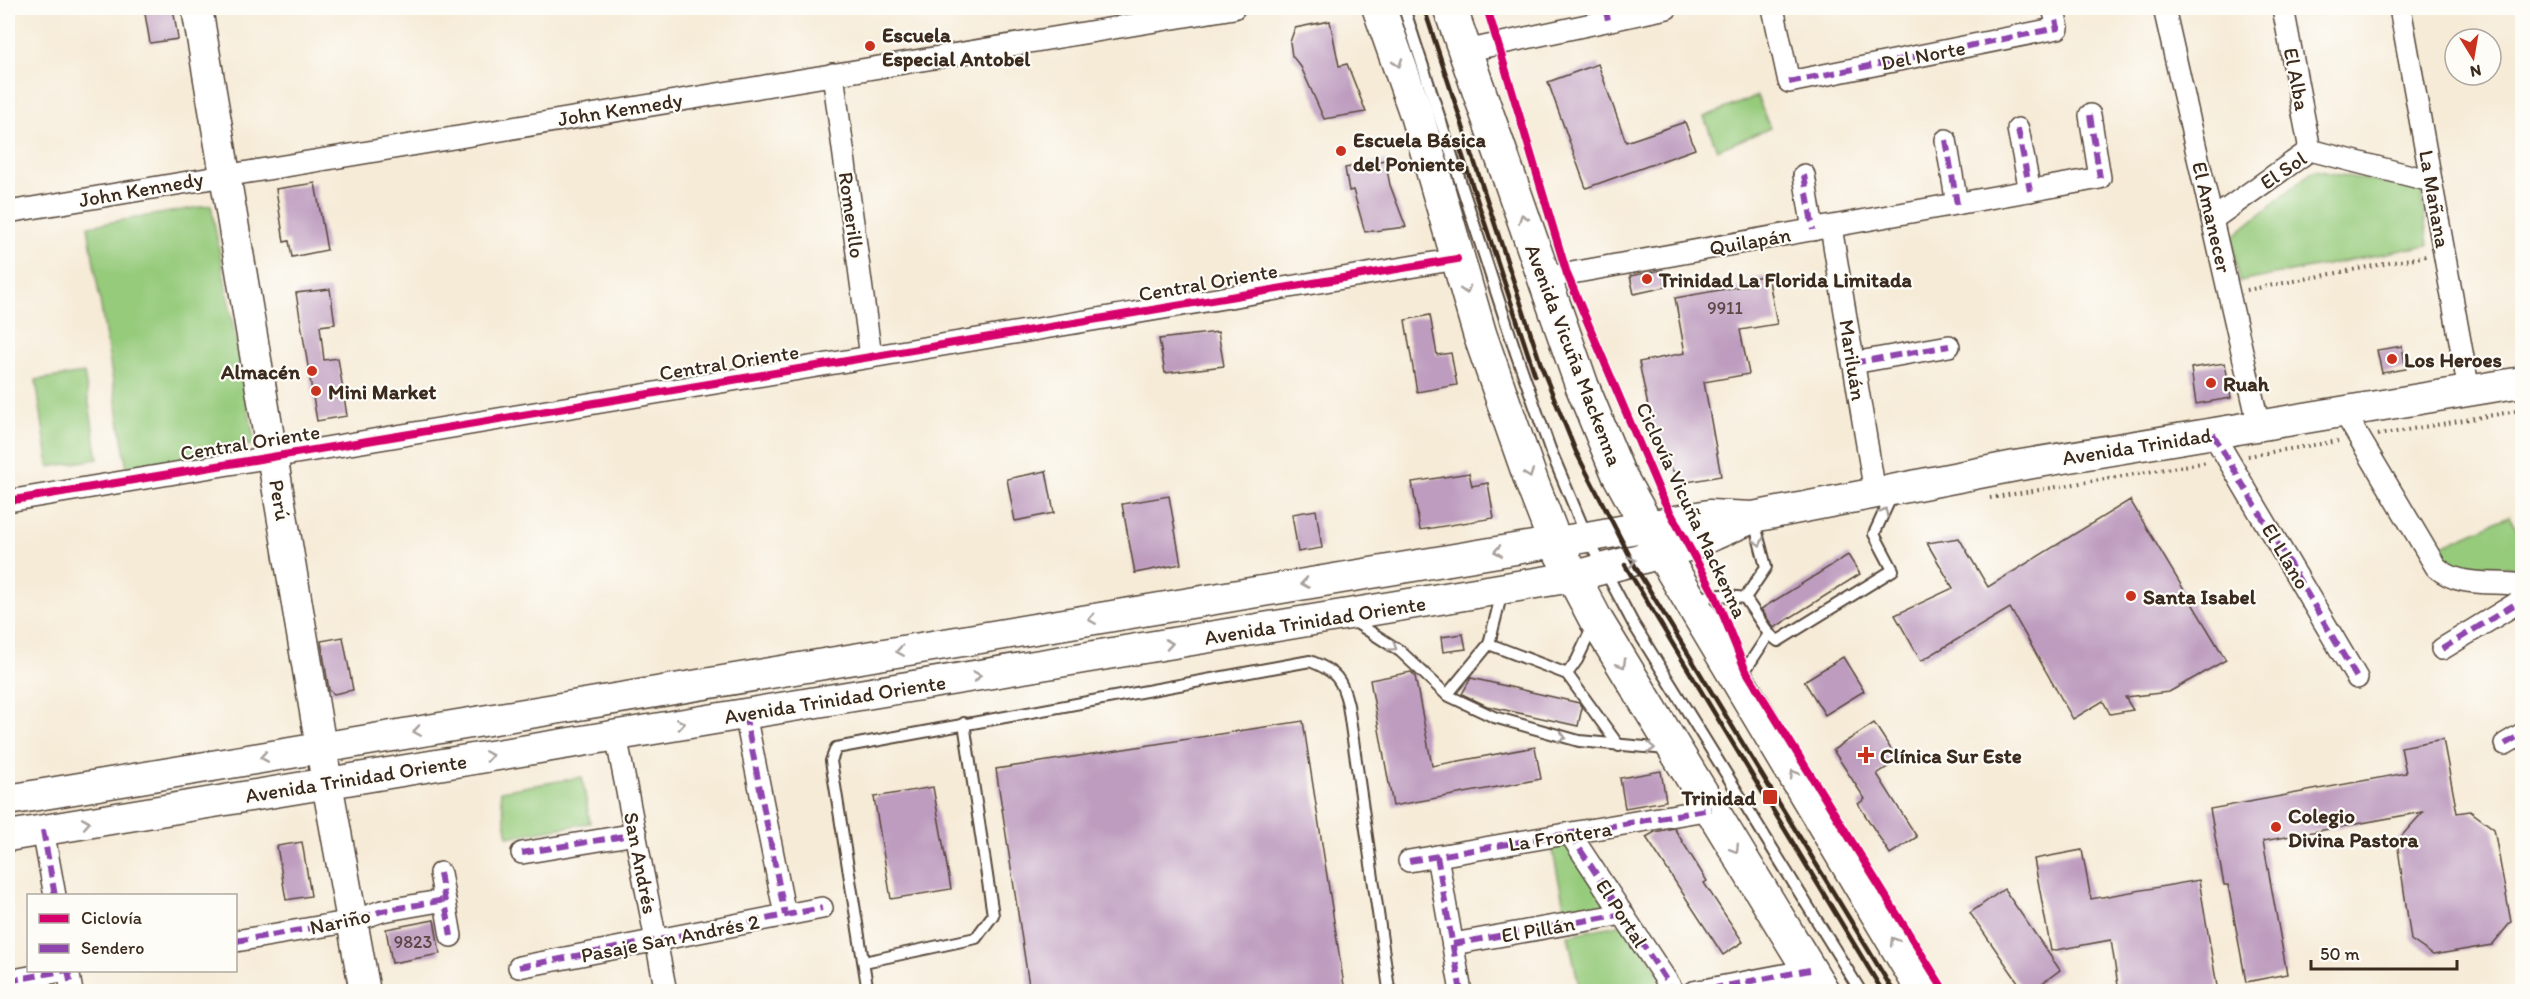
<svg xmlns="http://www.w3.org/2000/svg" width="2530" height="999" viewBox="0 0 2530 999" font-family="Itim,sans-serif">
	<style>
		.green { fill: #96cb7c; stroke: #687a4d; stroke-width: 1.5 }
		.building { fill: #be9cbf }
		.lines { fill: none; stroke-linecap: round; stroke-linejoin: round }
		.lane-casing { stroke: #57473a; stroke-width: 14 }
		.street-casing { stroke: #57473a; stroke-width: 24 }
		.secondary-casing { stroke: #57473a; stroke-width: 33 }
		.primary-casing { stroke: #57473a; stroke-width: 36 }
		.path { stroke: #57473a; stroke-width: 4; stroke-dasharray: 1.5 4.5; stroke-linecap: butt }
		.lane { stroke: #fff; stroke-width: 10 }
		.street { stroke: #fff; stroke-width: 21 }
		.secondary { stroke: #fff; stroke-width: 30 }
		.primary { stroke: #fff; stroke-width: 33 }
		.rail { stroke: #3b2a1e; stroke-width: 4.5 }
		.quiet { stroke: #8e44ad; stroke-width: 6; stroke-dasharray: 12 6; stroke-linecap: butt }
		.cycleway-casing { stroke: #fdfcf7; stroke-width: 11 }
		.cycleway { stroke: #d6006c; stroke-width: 8 }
		.oneway { stroke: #a79f9a }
		.poi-dot { fill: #c8321e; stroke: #fdfcf7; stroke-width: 2 }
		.labels { text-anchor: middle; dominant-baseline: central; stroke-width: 4.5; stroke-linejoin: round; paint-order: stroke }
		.number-label { font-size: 18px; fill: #5c4646 }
		.poi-label { font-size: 21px; font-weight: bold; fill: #3b2a1e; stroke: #fdfcf7; text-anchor: start }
		.street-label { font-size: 21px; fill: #3b2a1e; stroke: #fdfcf7 }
	</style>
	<rect width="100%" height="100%" fill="#fdfcf7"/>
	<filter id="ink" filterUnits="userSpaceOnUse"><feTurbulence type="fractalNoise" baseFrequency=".0167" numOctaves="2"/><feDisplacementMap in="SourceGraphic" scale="12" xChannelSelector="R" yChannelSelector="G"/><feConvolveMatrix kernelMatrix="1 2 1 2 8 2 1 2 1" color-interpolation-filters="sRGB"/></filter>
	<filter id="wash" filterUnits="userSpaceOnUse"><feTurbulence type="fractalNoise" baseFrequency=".008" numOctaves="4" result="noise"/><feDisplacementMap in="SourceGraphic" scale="24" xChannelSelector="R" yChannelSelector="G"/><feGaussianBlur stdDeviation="1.35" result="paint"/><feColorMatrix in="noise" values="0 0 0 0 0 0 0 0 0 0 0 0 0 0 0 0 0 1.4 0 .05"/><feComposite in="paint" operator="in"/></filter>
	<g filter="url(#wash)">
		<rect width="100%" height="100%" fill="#f6ebd7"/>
		<g class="green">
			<polygon points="1757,96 1770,128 1717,150 1704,117"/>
			<polygon points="2314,170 2421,190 2428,245 2239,282 2232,237"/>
			<polygon points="211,205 255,444 127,469 88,226"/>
			<polygon points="84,373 98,459 49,467 36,380"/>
			<polygon points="2509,516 2522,539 2522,569 2494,566 2456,567 2438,548"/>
			<polygon points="582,777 590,823 508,837 500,791"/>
			<polygon points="1577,841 1619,906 1566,916 1552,847"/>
			<polygon points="1627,923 1667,985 1636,991 1580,991 1568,935"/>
		</g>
		<g id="blocks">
			<g class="building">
				<polygon points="144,8 173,8 178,39 150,43"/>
				<polygon points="1330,21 1339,66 1347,64 1366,112 1324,119 1301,67 1292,56 1290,42 1295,28"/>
				<polygon points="1598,64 1626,142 1685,122 1695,149 1586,188 1548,82"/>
				<polygon points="1385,160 1390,185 1406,227 1365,232 1353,190 1349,191 1345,168"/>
				<polygon points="315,183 327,250 292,257 289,241 284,242 276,189"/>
				<polygon points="1662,270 1666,287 1634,294 1630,276"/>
				<polygon points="1768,275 1777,324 1740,330 1749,374 1704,382 1721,476 1682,483 1671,468 1661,470 1639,362 1685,353 1675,298 1749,285 1748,279"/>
				<polygon points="330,289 335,324 320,326 324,360 338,358 347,416 317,421 296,293"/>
				<polygon points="1430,315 1437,355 1451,353 1457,385 1417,392 1405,320"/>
				<polygon points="1218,332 1224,366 1165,373 1159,339"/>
				<polygon points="2402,346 2406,369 2382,373 2377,350"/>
				<polygon points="2225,363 2231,398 2196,404 2191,368"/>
				<polygon points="1046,471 1054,513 1015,521 1007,479"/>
				<polygon points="1469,473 1472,486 1488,483 1494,518 1420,530 1412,482"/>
				<polygon points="1169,496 1181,564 1135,573 1122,504"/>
				<polygon points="2130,500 2226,660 2169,692 2125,697 2133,710 2110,714 2103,701 2073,719 2010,608 1921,661 1895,615 1953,588 1927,543 1959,538 1988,587"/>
				<polygon points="1316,510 1322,548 1298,552 1292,514"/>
				<polygon points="1848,555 1860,574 1774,628 1761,609"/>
				<polygon points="1463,634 1466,649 1443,652 1441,637"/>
				<polygon points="343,637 353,690 334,694 329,690 321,641"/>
				<polygon points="1843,657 1864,691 1825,715 1804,681"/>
				<polygon points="1411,672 1415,676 1432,766 1535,747 1541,779 1393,806 1370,680"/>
				<polygon points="1471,678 1579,703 1582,708 1578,726 1487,706 1462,694"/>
				<polygon points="1303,721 1345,992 1030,992 996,769"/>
				<polygon points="1874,723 1898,760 1877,774 1917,837 1890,854 1858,804 1865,799 1833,750"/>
				<polygon points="2443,739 2457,813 2470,811 2494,829 2511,922 2492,945 2433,955 2411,940 2397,841 2423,812 2263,841 2287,974 2246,982 2228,885 2224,885 2210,809 2406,773 2401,747"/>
				<polygon points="1661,771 1666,801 1625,808 1620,778"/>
				<polygon points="933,787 951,889 891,899 874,797"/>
				<polygon points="1674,828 1707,881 1704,883 1743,942 1723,955 1646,837 1655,832"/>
				<polygon points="302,842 311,896 286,900 277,846"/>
				<polygon points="2082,850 2091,899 2199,880 2218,992 2119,992 2111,940 2051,951 2034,859"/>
				<polygon points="2004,889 2060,970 2030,992 2025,992 1970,913"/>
				<polygon points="434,920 440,954 392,963 386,929"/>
			</g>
		</g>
	</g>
	<g filter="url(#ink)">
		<use href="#blocks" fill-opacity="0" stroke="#57473a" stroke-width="1.5"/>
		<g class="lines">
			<defs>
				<g id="lane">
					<polyline points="1404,8 1516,353 1550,449 1587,537 1634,625 1861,992"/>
					<polyline points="1695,598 1721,595 1745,598 1769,634 1742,675"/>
					<polyline points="1745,598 1766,567 1754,521"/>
					<polyline points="1352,620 1400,651 1447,695 1494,717 1579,741 1667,749"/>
					<polyline points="1593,626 1577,660 1567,674 1619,746"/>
					<polyline points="1769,634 1778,641 1893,570 1874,534 1892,495"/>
					<polyline points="1489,644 1567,674"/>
					<polyline points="1447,695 1489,644 1502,592"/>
					<polyline points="864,962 976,938 993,915 964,723"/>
					<path d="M868,992L831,761L836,748L1310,661C1336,671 1342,679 1348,705L1389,989L1387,992"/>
				</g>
				<g id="street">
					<polyline points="1773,8 1789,82 2058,28 2053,8"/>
					<polyline points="2164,8 2259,426"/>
					<polyline points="2283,8 2310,150"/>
					<polyline points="2400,8 2469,391"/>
					<polyline points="1465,51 1667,8"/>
					<polyline points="833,74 871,357"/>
					<polyline points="2018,129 2030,191"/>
					<polyline points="1946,140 1957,204"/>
					<polyline points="1804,175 1813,230"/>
					<polyline points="8,212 1234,8"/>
					<polyline points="2213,219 2310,150 2431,181"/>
					<polyline points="1831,227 1875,493"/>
					<polyline points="1544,278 2100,178 2090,115"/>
					<polyline points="1853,363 1949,346"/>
					<path d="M2344,412L2436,567C2461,589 2493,580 2522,585"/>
					<polyline points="2213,434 2357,678"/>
					<polyline points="8,501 1457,259"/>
					<polyline points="2442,649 2522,600"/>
					<polyline points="745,714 785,915"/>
					<polyline points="616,735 666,992"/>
					<polyline points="2505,744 2522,734"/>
					<polyline points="43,830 55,896"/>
					<polyline points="1570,834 1674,992"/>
					<polyline points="522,853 636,834"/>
					<polyline points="1437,856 1461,992"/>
					<polyline points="1409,861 1711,809"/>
					<polyline points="440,873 451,936"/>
					<polyline points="236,941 353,921 382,911 445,900"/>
					<polyline points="1453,944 1623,914"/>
					<polyline points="519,967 822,908"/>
					<polyline points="68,970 72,992"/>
					<polyline points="8,981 67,970"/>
					<polyline points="1693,992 1810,970"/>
				</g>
				<g id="secondary">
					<polyline points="197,8 327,783 365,992"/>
					<polyline points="8,800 1587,537 1709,515 1753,517 2015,466 2522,382"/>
					<polyline points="8,836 1572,577 1688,546 1750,519"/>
				</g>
				<g id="primary">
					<polyline points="1379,8 1416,113 1480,335 1532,483 1555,542 1596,620 1823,992"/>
					<polyline points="1450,8 1582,386 1618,473 1662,553 1924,992"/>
				</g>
			</defs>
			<use href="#lane" class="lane-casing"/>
			<use href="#street" class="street-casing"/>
			<use href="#secondary" class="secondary-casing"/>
			<use href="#primary" class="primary-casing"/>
			<g class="path">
				<polyline points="2247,290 2426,256"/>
				<polyline points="2378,435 2522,410"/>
				<polyline points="2248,456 2338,441"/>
				<polyline points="1990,498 2208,462"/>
			</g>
			<use href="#lane" class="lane"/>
			<use href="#street" class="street"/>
			<use href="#secondary" class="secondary"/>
			<use href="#primary" class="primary"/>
			<g class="rail">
				<polyline points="1424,8 1542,368 1576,452 1636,568 1894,992"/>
				<polyline points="1458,142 1535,375"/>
				<polyline points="1625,565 1883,992"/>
			</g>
			<g class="quiet">
				<polyline points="1605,8 1608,20"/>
				<polyline points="1789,82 2058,28 2053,8"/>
				<polyline points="2090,115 2100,178"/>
				<polyline points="2018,129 2030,191"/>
				<polyline points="1946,140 1957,204"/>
				<polyline points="1804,175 1813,230"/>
				<polyline points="1853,363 1949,346"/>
				<polyline points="2213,434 2357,678"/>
				<polyline points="2442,649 2522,600"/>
				<polyline points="745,714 785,915"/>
				<polyline points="2505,744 2522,734"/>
				<polyline points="43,830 55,896"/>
				<polyline points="1570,834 1674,992"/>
				<polyline points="522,853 636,834"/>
				<polyline points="1437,856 1461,992"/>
				<polyline points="1409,861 1711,809"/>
				<polyline points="440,873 451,936"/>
				<polyline points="236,941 353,921 382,911 445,900"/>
				<polyline points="1453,944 1623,914"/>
				<polyline points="519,967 822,908"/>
				<polyline points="68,970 72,992"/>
				<polyline points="8,981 67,970"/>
				<polyline points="1693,992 1810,970"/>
			</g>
			<defs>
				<g id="cycleway">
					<polyline points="1487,8 1567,274 1662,497 1715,595 1745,669 1945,992"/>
					<polyline points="8,501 1457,259"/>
				</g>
			</defs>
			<use href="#cycleway" class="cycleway-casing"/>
			<use href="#cycleway" class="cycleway"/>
		</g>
		<defs><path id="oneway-chevron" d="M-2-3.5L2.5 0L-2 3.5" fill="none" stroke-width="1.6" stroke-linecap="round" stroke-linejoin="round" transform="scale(1.5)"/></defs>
		<g class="oneway">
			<use href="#oneway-chevron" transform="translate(1398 63) rotate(71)"/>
			<use href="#oneway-chevron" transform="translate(1523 218) rotate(-109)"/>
			<use href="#oneway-chevron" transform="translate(1466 290) rotate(73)"/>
			<use href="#oneway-chevron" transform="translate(1529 474) rotate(70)"/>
			<use href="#oneway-chevron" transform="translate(1884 512) rotate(-65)"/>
			<use href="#oneway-chevron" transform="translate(1759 542) rotate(75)"/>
			<use href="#oneway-chevron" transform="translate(1498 551) rotate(171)"/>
			<use href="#oneway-chevron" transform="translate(1632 561) rotate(-15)"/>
			<use href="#oneway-chevron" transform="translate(1305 583) rotate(171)"/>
			<use href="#oneway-chevron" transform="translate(1092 619) rotate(171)"/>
			<use href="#oneway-chevron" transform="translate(1169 644) rotate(-9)"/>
			<use href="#oneway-chevron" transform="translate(1393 647) rotate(34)"/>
			<use href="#oneway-chevron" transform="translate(900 651) rotate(171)"/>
			<use href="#oneway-chevron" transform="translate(1622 664) rotate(59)"/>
			<use href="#oneway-chevron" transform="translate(977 676) rotate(-9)"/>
			<use href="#oneway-chevron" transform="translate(681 724) rotate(-9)"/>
			<use href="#oneway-chevron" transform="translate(417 731) rotate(171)"/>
			<use href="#oneway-chevron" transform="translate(1562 737) rotate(15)"/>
			<use href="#oneway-chevron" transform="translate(1651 748) rotate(3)"/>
			<use href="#oneway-chevron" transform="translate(489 756) rotate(-9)"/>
			<use href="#oneway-chevron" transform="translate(264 757) rotate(170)"/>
			<use href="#oneway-chevron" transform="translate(1794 774) rotate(-121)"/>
			<use href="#oneway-chevron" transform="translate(86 823) rotate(-10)"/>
			<use href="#oneway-chevron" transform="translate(1735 849) rotate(58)"/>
			<use href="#oneway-chevron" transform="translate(1894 941) rotate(-121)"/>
		</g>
	</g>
	<g class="poi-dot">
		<circle cx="870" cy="46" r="6"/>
		<circle cx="1341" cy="151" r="6"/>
		<circle cx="1647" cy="279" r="6"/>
		<circle cx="2392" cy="359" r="6"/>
		<circle cx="312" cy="371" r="6"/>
		<circle cx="2211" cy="383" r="6"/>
		<circle cx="316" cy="391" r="6"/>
		<circle cx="2131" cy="596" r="6"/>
		<path d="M1863 746h6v6h6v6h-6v6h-6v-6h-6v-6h6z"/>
		<rect x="1762" y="789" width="16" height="16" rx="3"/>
		<circle cx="2276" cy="827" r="6"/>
	</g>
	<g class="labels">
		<g class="number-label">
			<text x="1725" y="308">9911</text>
			<text x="413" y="942">9823</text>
		</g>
		<g class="poi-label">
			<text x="882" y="34">Escuela<tspan x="882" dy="24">Especial Antobel</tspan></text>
			<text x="1353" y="139">Escuela Básica<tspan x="1353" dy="24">del Poniente</tspan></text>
			<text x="1659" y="279">Trinidad La Florida Limitada</text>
			<text x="2404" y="359">Los Heroes</text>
			<text x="300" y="371" text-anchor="end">Almacén</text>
			<text x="2223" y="383">Ruah</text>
			<text x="328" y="391">Mini Market</text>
			<text x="2143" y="596">Santa Isabel</text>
			<text x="1880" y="755">Clínica Sur Este</text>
			<text x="1756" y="797" text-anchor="end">Trinidad</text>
			<text x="2288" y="815">Colegio<tspan x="2288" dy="24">Divina Pastora</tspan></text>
		</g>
		<g class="street-label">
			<text transform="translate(1923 55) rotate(-11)">Del Norte</text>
			<text transform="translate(2297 79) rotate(79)">El Alba</text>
			<text transform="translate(620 109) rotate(-9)">John Kennedy</text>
			<text transform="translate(2283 170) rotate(-34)">El Sol</text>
			<text transform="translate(141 189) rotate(-10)">John Kennedy</text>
			<text transform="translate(2435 199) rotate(80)">La Mañana</text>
			<text transform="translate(852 215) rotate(82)">Romerillo</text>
			<text transform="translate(2212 217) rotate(77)">El Amanecer</text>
			<text transform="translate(1750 241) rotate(-10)">Quilapán</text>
			<text transform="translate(1208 282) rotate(-10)">Central Oriente</text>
			<text transform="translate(1574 355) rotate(69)">Avenida Vicuña Mackenna</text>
			<text transform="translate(1853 360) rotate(81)">Mariluán</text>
			<text transform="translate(729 362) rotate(-9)">Central Oriente</text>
			<text transform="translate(250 442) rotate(-9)">Central Oriente</text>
			<text transform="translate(2137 446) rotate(-9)">Avenida Trinidad</text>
			<text transform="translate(280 500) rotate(80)">Perú</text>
			<text transform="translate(1692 510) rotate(65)">Ciclovía Vicuña Mackenna</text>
			<text transform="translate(2286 556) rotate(59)">El Llano</text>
			<text transform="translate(1315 620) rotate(-9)">Avenida Trinidad Oriente</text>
			<text transform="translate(835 699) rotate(-9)">Avenida Trinidad Oriente</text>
			<text transform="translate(356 778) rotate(-9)">Avenida Trinidad Oriente</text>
			<text transform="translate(1560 836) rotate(-9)">La Frontera</text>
			<text transform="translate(641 863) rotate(79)">San Andrés</text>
			<text transform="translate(1622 913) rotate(57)">El Portal</text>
			<text transform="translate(340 921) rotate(-12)">Nariño</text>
			<text transform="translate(1538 929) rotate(-10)">El Pillán</text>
			<text transform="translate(670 938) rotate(-11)">Pasaje San Andrés 2</text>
		</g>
	</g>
	<rect width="2530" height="999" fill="none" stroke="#fdfcf7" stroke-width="30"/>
	<rect x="27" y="894" width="210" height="78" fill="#fdfcf7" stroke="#afa8a0" stroke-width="1.5"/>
	<rect x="39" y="914" width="30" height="9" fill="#d6006c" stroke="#afa8a0" stroke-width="1.5"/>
	<text x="81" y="924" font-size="18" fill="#3b2a1e">Ciclovía</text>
	<rect x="39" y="944" width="30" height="9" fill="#8e44ad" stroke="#afa8a0" stroke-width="1.5"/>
	<text x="81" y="954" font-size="18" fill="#3b2a1e">Sendero</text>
	<g transform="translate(2473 57) rotate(169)"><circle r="28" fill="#fdfcf7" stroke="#afa8a0" stroke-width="1.5"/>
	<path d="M0-4.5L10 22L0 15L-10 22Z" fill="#c8321e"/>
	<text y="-9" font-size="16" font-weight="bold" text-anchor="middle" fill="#3b2a1e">N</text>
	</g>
	<path d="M2311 960v9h146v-9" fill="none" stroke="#3b2a1e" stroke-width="3"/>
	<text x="2320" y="960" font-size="18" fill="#3b2a1e" stroke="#fdfcf7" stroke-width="4.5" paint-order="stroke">50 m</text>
</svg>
